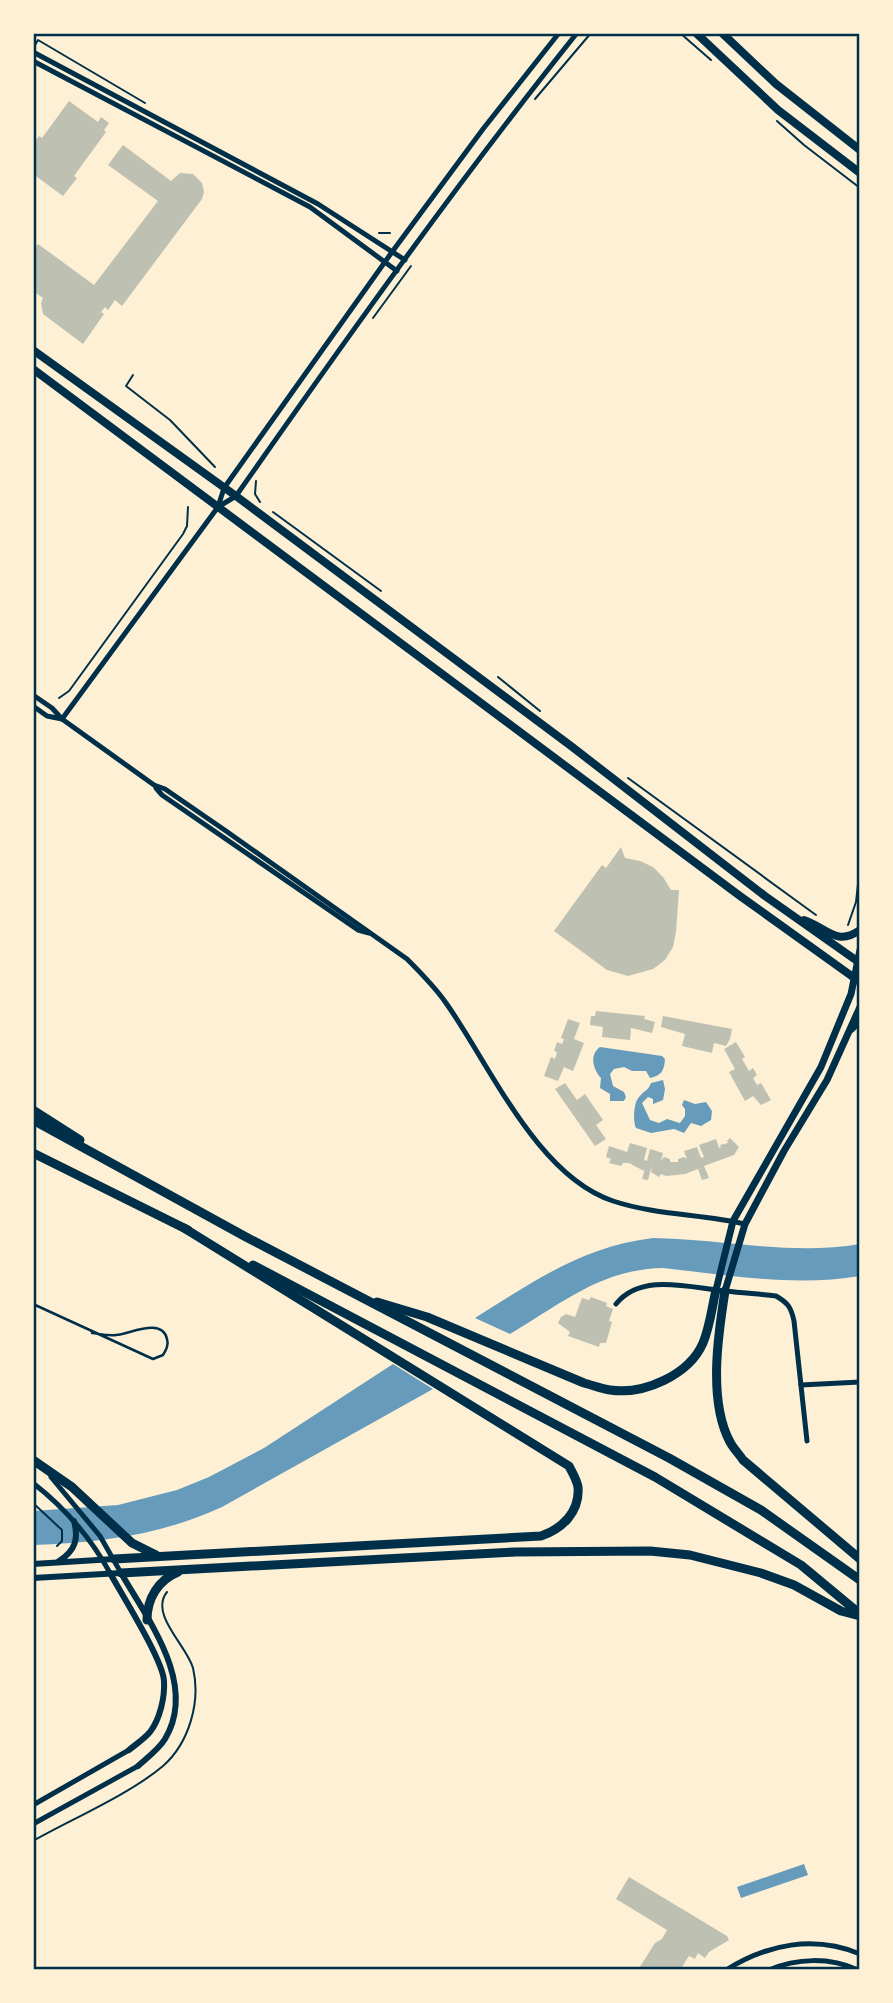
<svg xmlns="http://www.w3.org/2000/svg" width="893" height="2003" viewBox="0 0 893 2003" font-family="Inter,sans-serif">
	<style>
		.water { fill: #669bbc }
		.building { fill: #bec0b2 }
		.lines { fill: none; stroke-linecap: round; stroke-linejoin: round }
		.path { stroke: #003049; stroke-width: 2 }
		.service { stroke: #003049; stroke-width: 2.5 }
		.minor { stroke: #003049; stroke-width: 5 }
		.tertiary { stroke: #003049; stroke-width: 6 }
		.secondary { stroke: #003049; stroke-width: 7 }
		.primary { stroke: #003049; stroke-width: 8 }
		.motorway { stroke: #003049; stroke-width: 9 }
		.neatline { fill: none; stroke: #003049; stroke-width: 2.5 }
	</style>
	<rect width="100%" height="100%" fill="#fdf0d5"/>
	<g class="water">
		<path d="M600,1047L662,1056L665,1059C664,1071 662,1075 650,1078L646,1071H632L624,1067L614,1069L610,1074L613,1086L624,1092L626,1097L624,1101H610V1094L600,1088L601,1078C593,1069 589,1055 600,1047Z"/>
		<path d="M663,1080L665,1089L663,1100L653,1104V1099L648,1097L642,1103L650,1120L659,1123L667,1119L680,1123L685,1116V1109L682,1105L684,1100L695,1104L706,1102L712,1111L711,1120L701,1126L691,1123L684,1133L674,1129L651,1133L636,1128C633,1121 633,1102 640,1096C645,1090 648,1091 651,1083Z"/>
		<path d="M653,1238C723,1239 791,1256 860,1244V1276C795,1287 728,1275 663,1268C601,1269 561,1304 510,1334L475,1318C535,1281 581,1247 653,1238Z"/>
		<path d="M393,1364L433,1389L222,1507C161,1535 100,1543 33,1545V1511L118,1505L177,1490L209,1477L264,1448Z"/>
		<polygon points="804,1864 808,1875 741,1898 737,1887"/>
	</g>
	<g class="building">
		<polygon points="69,101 98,122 101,117 109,123 104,130 106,132 74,176 77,178 63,196 33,174 33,144 39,136 42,138"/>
		<polygon points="123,145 171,181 180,173 193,174 202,183 204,192 202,199 122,306 115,300 108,310 105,307 101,312 104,314 83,344 43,314 41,303 43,298 33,291 33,251 38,244 94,285 158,201 108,165"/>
		<polygon points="621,847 625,858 640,861 653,867 663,877 671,890 679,890 676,932 673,947 665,960 653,969 628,976 607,970 554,931 602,865 606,868"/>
		<polygon points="596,1011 645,1016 644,1019 655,1022 652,1033 631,1028 630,1040 602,1037 603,1027 590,1025 591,1016 595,1016"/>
		<polygon points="663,1016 732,1029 730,1039 726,1046 714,1043 712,1053 682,1046 685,1034 661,1027"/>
		<polygon points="568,1019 580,1023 574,1039 584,1043 573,1071 564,1067 558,1081 544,1076 551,1057 555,1059 557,1052 554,1051 557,1042 562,1044 564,1039 561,1038"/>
		<polygon points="736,1042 745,1057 742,1059 749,1071 753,1068 757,1075 753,1078 757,1085 761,1083 771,1100 761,1105 753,1096 745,1101 729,1072 735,1069 724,1049"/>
		<polygon points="565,1083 577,1100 585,1094 603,1120 596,1125 606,1139 595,1146 555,1089"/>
		<polygon points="730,1138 739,1147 734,1155 704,1166 709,1178 702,1180 698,1169 685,1174 666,1176 661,1174 659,1177 651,1172 652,1165 648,1180 642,1179 645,1169 644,1171 629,1163 623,1163 621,1166 609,1163 611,1159 606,1157 609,1146 627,1152 630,1143 647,1148 644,1160 647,1161 650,1149 663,1153 661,1161 664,1157 670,1159 670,1162 678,1162 678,1159 684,1157 687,1159 684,1151 697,1147 701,1158 704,1157 699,1145 716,1139 719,1148 721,1147 720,1145 728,1143 727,1141"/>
		<polygon points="591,1297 607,1303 606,1306 613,1309 609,1321 612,1322 606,1343 600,1343 599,1347 568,1336 570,1332 558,1323 561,1317 566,1314 575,1317 582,1298 589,1300"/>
		<polygon points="629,1877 727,1936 729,1940 709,1952 705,1958 698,1953 695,1959 689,1956 680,1970 638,1970 655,1943 662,1939 667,1930 616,1899"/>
	</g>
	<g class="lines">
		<g class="path">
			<polyline points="680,33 711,60"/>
			<polyline points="35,45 38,40 145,103"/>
			<polyline points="535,99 591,33"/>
			<polyline points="777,121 804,145 860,188"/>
			<polyline points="379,233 390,233"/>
			<polyline points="373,318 411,266"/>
			<polyline points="133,375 126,386 170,420 215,467"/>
			<polyline points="256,481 255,494 260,502"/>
			<polyline points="273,512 381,591"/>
			<polyline points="498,677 540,711"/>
			<polyline points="59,698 69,691 183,534 187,526 188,507"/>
			<polyline points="628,778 816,915"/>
			<polyline points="848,925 856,902 860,866"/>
			<polyline points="33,1503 62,1530 62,1541 57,1546"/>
			<path d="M33,1841C72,1819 130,1794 163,1766C189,1743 201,1702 193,1668C187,1646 149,1614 167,1592"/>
		</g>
		<path class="service" d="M33,1304L153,1359L163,1355C166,1350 169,1345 167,1339C162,1317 130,1334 116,1335C108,1336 100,1334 92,1333"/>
		<g class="minor">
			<polyline points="33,52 318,204 405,260"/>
			<polyline points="33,61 310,207 397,271"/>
			<path d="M218,507L236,496C346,339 457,183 577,33"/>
			<path d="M33,695L52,708L62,719L154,785L165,789L226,831L407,959C421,973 435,987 446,1003C490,1065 537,1176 613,1201C655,1215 702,1214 745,1224"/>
			<polyline points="33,706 47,716 62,719"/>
			<polyline points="62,719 218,507 224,488 392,252 483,129 559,33"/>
			<polyline points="156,788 162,795 358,930 369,933"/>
			<path d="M616,1304C641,1272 691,1288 726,1291C742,1293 759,1294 776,1296C788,1303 791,1307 794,1321L807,1441"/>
			<polyline points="801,1385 860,1382"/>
			<polyline points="51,1477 100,1536 121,1573"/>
			<path d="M33,1483C65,1508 91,1538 110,1573"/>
			<polyline points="33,1805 129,1750"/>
			<polyline points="33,1824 138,1766"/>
			<path d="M726,1970C767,1944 814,1935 860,1954"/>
			<path d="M769,1970C796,1958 830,1957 858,1970"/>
		</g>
		<g class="tertiary">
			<path d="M59,1561C75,1551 79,1539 74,1521"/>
			<polyline points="33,1564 114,1559"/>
			<path d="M110,1573C122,1595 163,1660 164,1681C165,1697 160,1719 150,1732C144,1739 135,1745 129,1750"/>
			<path d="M33,1578L121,1573C148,1620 198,1684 165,1739C159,1749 147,1758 138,1766"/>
		</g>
		<g class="secondary">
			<polyline points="716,1290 733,1221 821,1067 851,994 860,950"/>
			<polyline points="725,1291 745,1224 784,1151 827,1080 860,1007"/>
		</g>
		<g class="primary">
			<polyline points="696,33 778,110 860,173"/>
			<polyline points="722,33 776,84 860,150"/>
			<polyline points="33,350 236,496 571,746 765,896 860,963"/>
			<polyline points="33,369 740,896 860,982"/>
			<path d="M804,920C826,927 836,947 860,930"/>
			<polyline points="851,1029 860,1020"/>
		</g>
		<g class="motorway">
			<polyline points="33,1110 80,1140"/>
			<polyline points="33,1120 246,1237 669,1458 761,1510 860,1580"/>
			<polyline points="33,1153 188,1230"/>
			<polyline points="253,1265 655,1477 801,1565 860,1614"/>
			<path d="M725,1291C718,1335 708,1401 730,1442C733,1448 739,1454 743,1460L860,1559"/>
			<path d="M377,1302L427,1317L584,1383C592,1385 602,1389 610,1390C644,1395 689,1375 703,1343C710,1326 712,1307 716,1290"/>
			<polyline points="33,1460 72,1487 132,1543 156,1555"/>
			<path d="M114,1559L541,1536C562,1529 580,1512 578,1487C577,1480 572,1472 569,1466L184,1228"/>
			<polyline points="121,1573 515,1552 650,1551 690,1555 761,1573 794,1585 841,1611 860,1616"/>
			<path d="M147,1620C147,1599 158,1580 178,1572"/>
		</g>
	</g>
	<rect width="893" height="2003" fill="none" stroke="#fdf0d5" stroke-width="70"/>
	<rect x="35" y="35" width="823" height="1933" class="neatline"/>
</svg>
